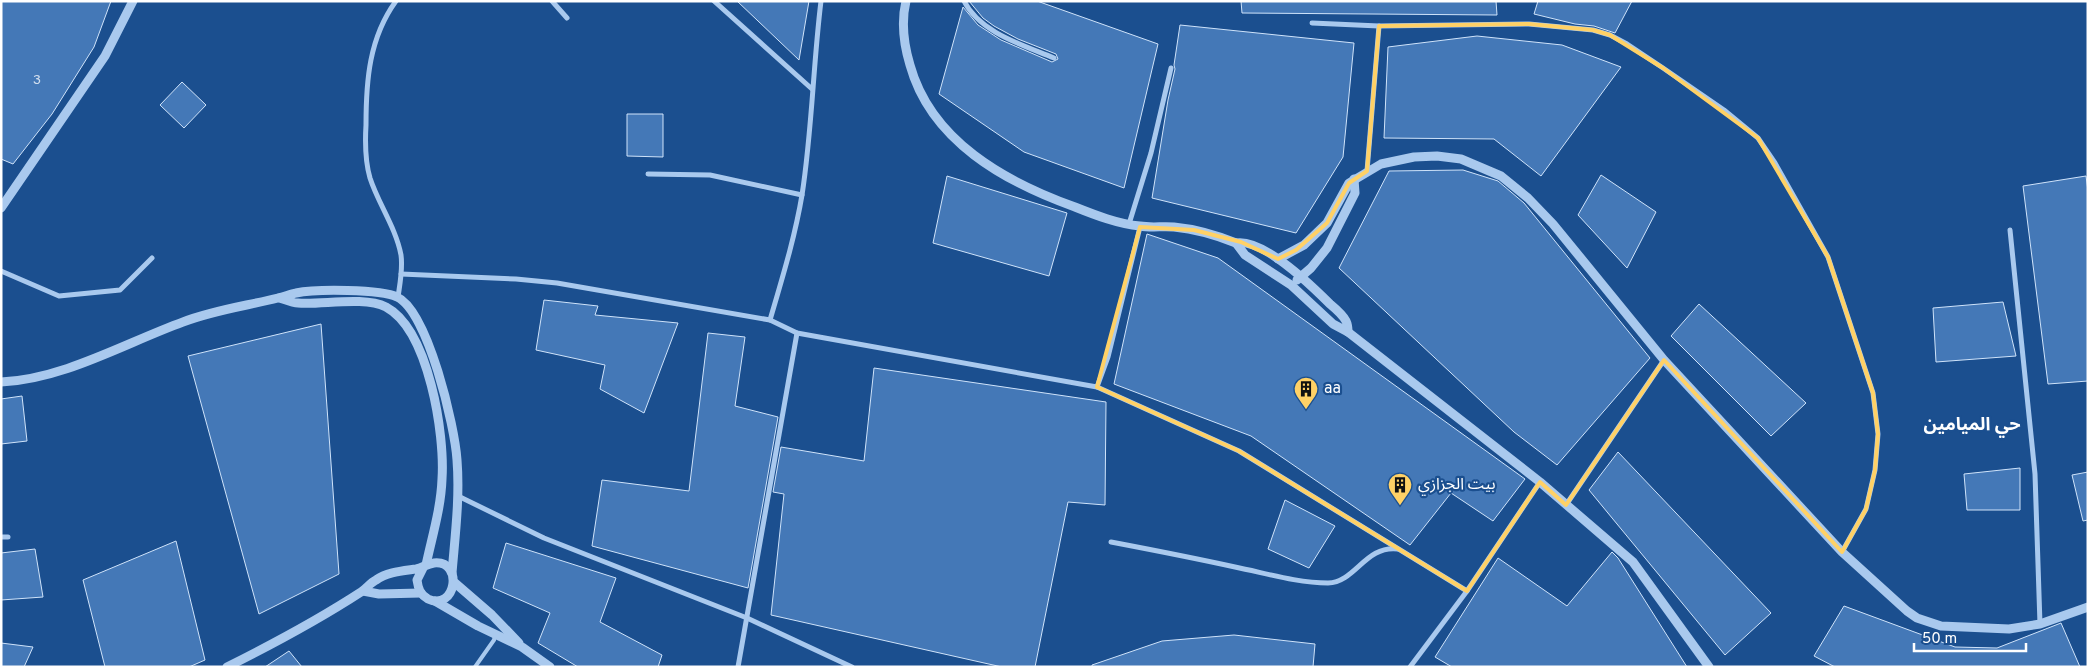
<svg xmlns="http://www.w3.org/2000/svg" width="2089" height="668" viewBox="0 0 2089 668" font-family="Overpass,'Noto Sans Arabic',sans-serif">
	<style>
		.building { fill: #4478b7; stroke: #cfe3fa }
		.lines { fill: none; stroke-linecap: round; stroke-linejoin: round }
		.service { stroke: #a9c9ee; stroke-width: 4 }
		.minor { stroke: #a9c9ee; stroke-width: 5 }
		.tertiary { stroke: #a9c9ee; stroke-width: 9 }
		.marked { fill: none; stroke: #ffd166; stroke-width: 4; stroke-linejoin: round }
		.labels { text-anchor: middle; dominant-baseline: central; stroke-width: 4.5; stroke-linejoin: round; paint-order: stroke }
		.number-label { font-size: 14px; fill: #d0dded }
		.poi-label { font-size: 16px; fill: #fff; stroke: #1b4f8f; text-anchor: start }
		.neighbourhood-label { font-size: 18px; font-weight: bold; fill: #fff; stroke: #1b4f8f }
	</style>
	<rect width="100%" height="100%" fill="#1b4f8f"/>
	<g class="building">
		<polygon points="1,1 111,1 94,47 52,114 13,164 1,159"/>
		<polygon points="737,1 809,1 799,60"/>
		<polygon points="969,1 1037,1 1158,44 1124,188 1024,152 939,94 963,7 978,25 1001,40 1052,62 1058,59 1056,54 1018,39 994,26 983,18"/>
		<polygon points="1241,1 1496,1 1497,15 1242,13"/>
		<polygon points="1538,1 1632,1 1615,33 1594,26 1575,24 1534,14"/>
		<polygon points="1180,25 1354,43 1343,157 1296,233 1152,198 1168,100 1175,69 1174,65"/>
		<polygon points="1477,36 1562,45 1621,67 1541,176 1494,139 1384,138 1388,47"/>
		<polygon points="182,82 206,105 184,128 160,105"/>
		<polygon points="627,114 663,114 663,157 627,156"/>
		<polygon points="1463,170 1498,181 1524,203 1650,358 1557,465 1514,432 1339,268 1389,171"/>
		<polygon points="1601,175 1656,212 1627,268 1578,215"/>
		<polygon points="947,176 1067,213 1049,276 933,243"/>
		<polygon points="2086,176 2088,191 2088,381 2048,384 2023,186"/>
		<polygon points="1147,234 1218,258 1525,479 1493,521 1451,493 1410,545 1251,436 1114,384"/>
		<polygon points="544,300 598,306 595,315 678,323 644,413 600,389 605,365 536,350"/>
		<polygon points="2003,302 2016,356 1936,362 1933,308"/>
		<polygon points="1699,304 1806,403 1771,436 1671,336"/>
		<polygon points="321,324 339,574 259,614 188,356"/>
		<polygon points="708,333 745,337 735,406 778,417 748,588 592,546 602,480 689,491"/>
		<polygon points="874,368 1106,402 1105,505 1068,502 1035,667 1002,667 771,615 784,494 773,492 781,447 864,461"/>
		<polygon points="22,396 27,441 1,444 1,399"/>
		<polygon points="1618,452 1771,613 1725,655 1589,490"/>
		<polygon points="2020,468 2020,510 1967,510 1964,474"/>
		<polygon points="2088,472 2088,520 2083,521 2072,475"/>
		<polygon points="1285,500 1335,526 1309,568 1268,549"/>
		<polygon points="176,541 205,660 189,667 105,667 83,580"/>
		<polygon points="506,543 616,578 600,622 662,655 658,667 578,667 538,643 550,613 493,588"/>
		<polygon points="35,549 43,597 1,600 1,553"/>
		<polygon points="1612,552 1618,558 1687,667 1452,667 1435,657 1498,558 1567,606"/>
		<polygon points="1844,606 1955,647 1997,648 2061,623 2080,667 1835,667 1814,656"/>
		<polygon points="1234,635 1315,644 1313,667 1092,667 1092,665 1162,641"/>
		<polygon points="1,643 33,647 24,667 1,667"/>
		<polygon points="289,651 302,667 265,667"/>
	</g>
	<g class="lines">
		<polyline class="service" points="475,667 494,640 495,635"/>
		<g class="minor">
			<path d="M396,1C369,38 366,81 366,125C365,142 365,161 370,178C378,203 396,228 401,255C403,269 400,283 398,297"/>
			<polyline points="552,1 567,18"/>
			<polyline points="714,1 812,89"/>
			<path d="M964,1C980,33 1023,45 1054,58"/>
			<polyline points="1312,23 1379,26 1529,24 1593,30 1610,35 1627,44 1663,68 1724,110 1758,138 1775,163 1828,257 1873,393 1878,434 1875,470 1866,509 1842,552"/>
			<polyline points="1367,171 1379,26"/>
			<polyline points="648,174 710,175 802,195"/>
			<polyline points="1129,224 1151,153 1171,68"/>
			<polyline points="2010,230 2035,474 2040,624"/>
			<polyline points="1,271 59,296 120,290 152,258"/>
			<polyline points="401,274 516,279 557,283 770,320 797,333 1097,387 1239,451 1467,591"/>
			<path d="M770,320C782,279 795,237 802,195C812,131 813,66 821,1"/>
			<polyline points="1097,387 1108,357 1140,227"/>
			<polyline points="458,496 544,538 747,618 852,667"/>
			<polyline points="1566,505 1664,360"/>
			<polyline points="1,537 8,537"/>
			<path d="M1111,542C1153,550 1194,558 1235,567C1265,573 1297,583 1328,583C1356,582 1365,545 1398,549"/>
			<polyline points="738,667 797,333"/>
			<polyline points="1410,667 1467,591 1540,482"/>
		</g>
		<g class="tertiary">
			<path d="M906,1C901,22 904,45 910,65C931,141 1005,182 1075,207C1095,215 1118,224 1140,226C1151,228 1163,226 1174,227C1195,229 1216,235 1236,243C1263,238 1312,286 1330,304C1336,309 1343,315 1346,321C1348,325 1348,328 1348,332"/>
			<polyline points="1,208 105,56 133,1"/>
			<polyline points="1236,243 1245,255 1291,285 1333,324 1348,332 1540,482 1633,562 1709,667"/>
			<polyline points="1278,259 1304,245 1327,223 1349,183 1381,164 1414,157 1437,156 1461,159 1501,176 1528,198 1553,224 1664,360 1842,552 1907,611 1917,618 1941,626 2009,629 2040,624 2088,607"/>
			<polyline points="1297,280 1311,268 1327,248 1355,193 1354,179"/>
			<path d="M280,298C286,300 292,303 298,303C322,305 364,296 386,307C429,330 445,435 442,479C441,508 432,537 426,565"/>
			<path d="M1,382C64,379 125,343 183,322C214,310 246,306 278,298C284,297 290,294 296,293C315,289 381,289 397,297C428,311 455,427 457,460C460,498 455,536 452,573"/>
			<polyline points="455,583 492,615 519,643"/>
			<polyline points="363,591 379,594 421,593"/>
			<polyline points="435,601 478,626 522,647 550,667"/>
			<path d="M227,667C273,644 318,620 361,592C366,589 370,583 376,580C387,572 402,571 416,569C422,568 427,564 434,563C464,560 456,612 428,599C420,595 418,588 417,580L423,568"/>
		</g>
	</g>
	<path class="marked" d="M1529,24L1593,30L1610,35L1663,68L1758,138L1828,257L1873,393L1878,434L1875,470L1866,509L1842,552L1664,360L1566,505L1540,482L1467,591L1239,451L1097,387L1140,227L1194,230L1241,242L1278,259L1296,250L1327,223L1349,183L1367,171L1379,26Z"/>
	<defs>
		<symbol id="building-pin" viewBox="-11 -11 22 30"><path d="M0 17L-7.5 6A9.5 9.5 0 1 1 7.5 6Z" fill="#ffd166" stroke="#1b4f8f"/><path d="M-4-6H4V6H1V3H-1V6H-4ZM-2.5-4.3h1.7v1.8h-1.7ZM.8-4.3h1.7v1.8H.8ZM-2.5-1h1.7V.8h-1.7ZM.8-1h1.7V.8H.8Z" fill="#111"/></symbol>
	</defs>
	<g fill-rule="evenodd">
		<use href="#building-pin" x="1292" y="375" width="28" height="38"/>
		<use href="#building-pin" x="1386" y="471" width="28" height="38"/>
	</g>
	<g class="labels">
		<g class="number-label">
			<text x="37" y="80">3</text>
		</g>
		<g class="poi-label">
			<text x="1324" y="389">aa</text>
			<text x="1418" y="485">بيت الجزازي</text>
		</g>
		<g class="neighbourhood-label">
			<text x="1972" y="425">حي الميامين</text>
		</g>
	</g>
	<rect width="2089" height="668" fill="none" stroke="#ffffff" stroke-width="5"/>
	<path d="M1914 643v8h112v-8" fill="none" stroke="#ffffff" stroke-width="2.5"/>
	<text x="1922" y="643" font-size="15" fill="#ffffff" stroke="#1b4f8f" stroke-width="4" paint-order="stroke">50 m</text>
</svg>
